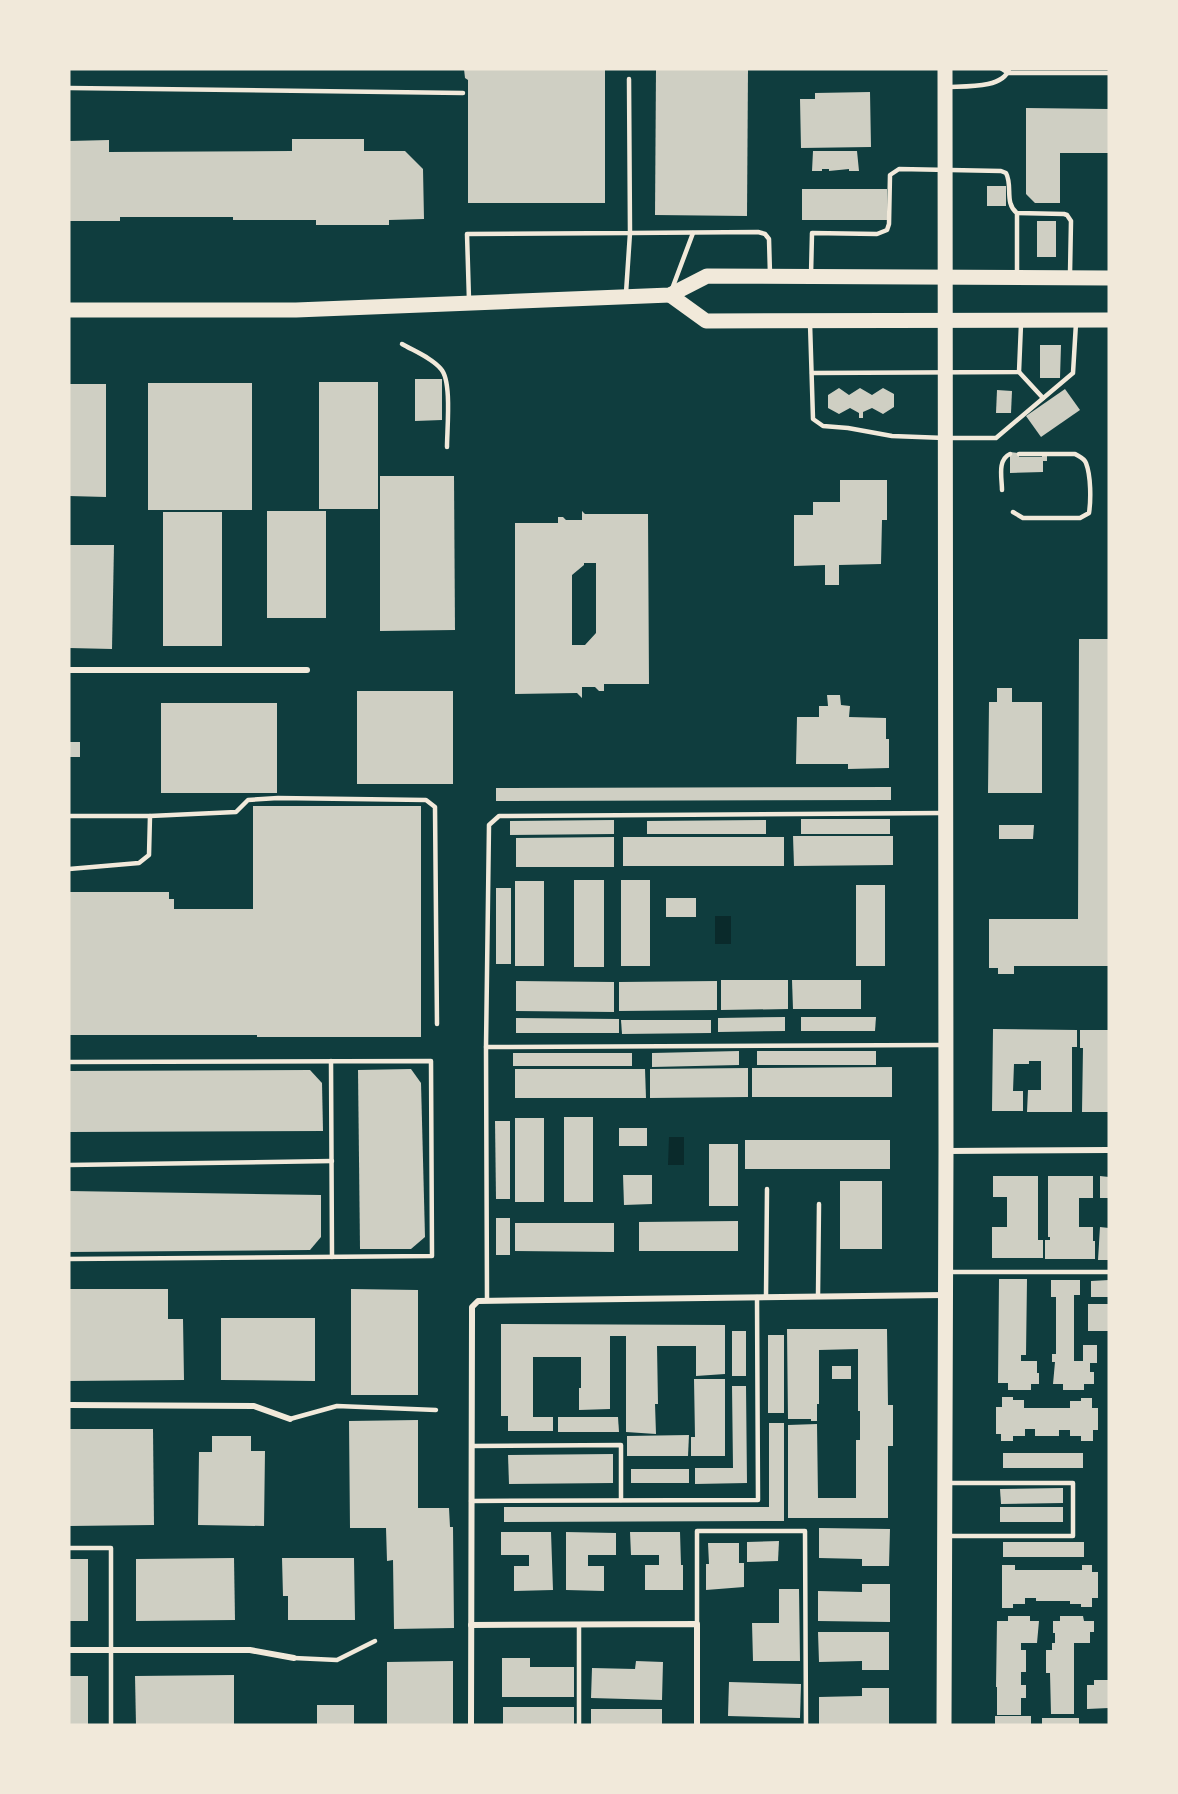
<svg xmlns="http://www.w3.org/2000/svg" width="1178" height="1794" viewBox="0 0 1178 1794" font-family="'Work Sans',sans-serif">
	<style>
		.water { fill: #0a2a2b }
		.building { fill: #cfcfc3; fill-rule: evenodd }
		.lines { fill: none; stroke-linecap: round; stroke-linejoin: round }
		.service { stroke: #f1e9da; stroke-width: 4.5 }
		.minor { stroke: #f1e9da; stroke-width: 6 }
		.primary { stroke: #f1e9da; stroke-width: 15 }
	</style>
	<rect width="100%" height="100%" fill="#0f3d3e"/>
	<g class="water">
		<rect x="715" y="916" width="16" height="28"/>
		<polygon points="669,1137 684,1137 684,1165 668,1165"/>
	</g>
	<g class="building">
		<polygon points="464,69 605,69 605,203 468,203 468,80 465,78"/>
		<polygon points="656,69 748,69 747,216 655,215"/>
		<polygon points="870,92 871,147 801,148 800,99 815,99 815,93"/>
		<polygon points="1026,108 1109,109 1109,153 1060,153 1060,203 1035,203 1026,194"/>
		<polygon points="292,139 364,139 364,151 405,151 423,169 424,219 389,220 389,225 316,225 316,220 233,220 233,217 120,217 120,221 69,221 69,141 109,140 109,152 292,151"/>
		<polygon points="813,151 857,151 859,171 849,171 849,169 829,171 829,169 822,169 822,171 812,171"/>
		<rect x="987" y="186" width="19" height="20"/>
		<rect x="802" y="189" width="85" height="31"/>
		<rect x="1037" y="221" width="19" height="36"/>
		<polygon points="1040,345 1061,345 1060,378 1040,378"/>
		<polygon points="415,379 442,379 442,420 415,421"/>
		<rect x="319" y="382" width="59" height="127"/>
		<rect x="148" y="383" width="104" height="127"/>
		<polygon points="69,384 106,384 106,497 69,496"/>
		<polygon points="839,388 849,395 860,388 872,395 883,388 894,394 894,407 883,414 872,408 863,412 863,418 859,418 859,413 850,408 839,414 828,408 828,395"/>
		<polygon points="1065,389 1080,410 1041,437 1026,416"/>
		<polygon points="997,390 1012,391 1011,413 996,413"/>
		<polygon points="1010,452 1019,453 1019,457 1042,457 1042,455 1047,455 1047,461 1043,461 1043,472 1010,473"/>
		<polygon points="380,476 454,476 455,630 380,631"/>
		<polygon points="840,480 887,480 887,520 882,520 881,564 839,565 839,585 825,585 825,565 794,566 794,515 813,515 813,502 840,502"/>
		<rect x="267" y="511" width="59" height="107"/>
		<path d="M582,511L585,514H648L649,684H604V691H599L595,687H582V698L577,693L515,694V523H558V517H563L566,520H582ZM584,563H596V633L585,645H572V575L584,565Z"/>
		<rect x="163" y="512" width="59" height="134"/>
		<polygon points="69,545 114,545 112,649 69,648"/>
		<polygon points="1079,639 1109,639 1109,966 1014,966 1014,974 998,974 998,968 989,968 989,919 1078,919"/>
		<polygon points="997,688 1012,688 1012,702 1042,702 1042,793 988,793 989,702 997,702"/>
		<rect x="357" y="691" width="96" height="93"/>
		<polygon points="827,695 840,695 841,705 850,706 849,717 886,718 886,739 889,739 889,768 848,769 848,764 796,764 797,717 819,717 819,706 828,706"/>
		<rect x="161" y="703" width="116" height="90"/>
		<rect x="69" y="742" width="11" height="15"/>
		<polygon points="891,787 891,800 496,801 496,788"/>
		<polygon points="253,806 421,806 421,1037 257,1037 257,1035 69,1035 69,892 169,892 169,899 174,899 174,909 253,909"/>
		<rect x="801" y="819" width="89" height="15"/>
		<polygon points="614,820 614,834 510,835 510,821"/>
		<polygon points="766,820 766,834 647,834 647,821"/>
		<polygon points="999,825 1034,825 1033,839 999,839"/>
		<polygon points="793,836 893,836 893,865 794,866"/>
		<polygon points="614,837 614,867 516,867 516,838"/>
		<rect x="623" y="837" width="161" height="29"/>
		<rect x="574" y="880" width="30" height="87"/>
		<rect x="621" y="880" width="29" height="86"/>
		<rect x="515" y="881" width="29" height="85"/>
		<rect x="856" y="885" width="29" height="81"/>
		<rect x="496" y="888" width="15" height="76"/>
		<rect x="666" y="898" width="30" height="19"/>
		<polygon points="721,980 788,980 788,1009 721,1010"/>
		<polygon points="792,980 861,980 861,1009 793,1009"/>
		<polygon points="516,981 614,982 614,1012 516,1011"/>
		<polygon points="717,981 717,1010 619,1011 619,982"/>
		<polygon points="785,1017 785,1031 718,1032 718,1018"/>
		<polygon points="801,1017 876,1017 875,1031 801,1031"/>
		<polygon points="516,1018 619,1019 619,1033 516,1033"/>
		<polygon points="621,1020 711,1020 711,1033 622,1034"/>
		<polygon points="993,1029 1077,1030 1077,1047 1072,1047 1072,1112 1027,1112 1028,1090 1041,1090 1041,1061 1029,1061 1029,1064 1014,1064 1013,1091 1023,1091 1023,1111 992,1111"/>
		<polygon points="1080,1030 1109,1030 1109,1112 1082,1112 1083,1048 1080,1048"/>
		<polygon points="739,1051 739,1065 652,1067 652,1053"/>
		<rect x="757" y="1051" width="119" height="14"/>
		<rect x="513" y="1053" width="119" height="13"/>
		<polygon points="892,1067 892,1097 752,1097 752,1068"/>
		<polygon points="748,1068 748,1097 650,1098 650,1069"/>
		<polygon points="411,1069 421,1083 425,1237 411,1249 360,1249 358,1070"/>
		<polygon points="515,1069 645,1069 646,1098 515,1098"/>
		<polygon points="310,1070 322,1083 323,1131 69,1132 69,1071"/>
		<rect x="564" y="1117" width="29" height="85"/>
		<rect x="515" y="1118" width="29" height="84"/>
		<polygon points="495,1121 510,1121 510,1199 496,1199"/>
		<rect x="619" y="1128" width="28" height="18"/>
		<rect x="745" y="1140" width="145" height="29"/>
		<rect x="709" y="1144" width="29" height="62"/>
		<polygon points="623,1175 652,1175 652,1204 624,1205"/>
		<polygon points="993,1176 1038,1176 1038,1240 1043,1240 1043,1258 992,1258 992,1227 1007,1227 1007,1197 993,1197"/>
		<polygon points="1048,1176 1093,1176 1093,1198 1079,1198 1079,1227 1093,1227 1093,1241 1095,1241 1095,1259 1045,1259 1045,1240 1050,1240 1050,1237 1048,1237"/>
		<polygon points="1100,1176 1109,1177 1109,1198 1100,1198"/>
		<rect x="840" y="1181" width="42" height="68"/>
		<polygon points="69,1191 321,1195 321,1237 310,1250 69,1252"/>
		<rect x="496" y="1218" width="14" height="37"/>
		<polygon points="738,1221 738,1251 639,1251 639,1222"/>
		<polygon points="515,1223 614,1223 614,1252 515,1251"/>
		<polygon points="1100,1227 1109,1228 1109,1260 1098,1260"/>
		<polygon points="999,1279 1027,1279 1026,1355 1021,1355 1021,1361 1037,1361 1037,1373 1039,1373 1039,1384 1031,1384 1031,1390 1008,1390 1008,1383 998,1383"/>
		<polygon points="1051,1280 1080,1280 1080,1295 1074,1295 1074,1361 1083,1361 1083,1345 1097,1345 1097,1363 1090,1363 1090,1372 1094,1372 1094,1384 1084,1384 1084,1390 1063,1390 1063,1384 1053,1384 1055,1362 1052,1362 1052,1354 1056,1354 1056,1297 1051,1297"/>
		<polygon points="1109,1280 1109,1297 1091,1297 1091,1281"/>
		<polygon points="69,1289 168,1289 168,1319 183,1319 184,1380 69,1381"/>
		<polygon points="351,1289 418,1290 418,1395 351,1395"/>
		<rect x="1088" y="1304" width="21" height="27"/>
		<polygon points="221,1318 315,1318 315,1381 221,1380"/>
		<polygon points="501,1324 725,1325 725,1374 696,1376 696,1346 657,1346 658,1404 655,1404 656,1434 626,1432 626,1336 610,1336 610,1409 579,1410 579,1388 581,1388 581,1357 533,1357 533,1417 553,1417 553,1431 508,1431 508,1416 501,1416"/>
		<polygon points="787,1329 887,1329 888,1405 893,1405 893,1446 888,1446 888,1518 788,1518 788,1425 817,1424 818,1498 856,1498 856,1440 860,1440 860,1411 858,1411 858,1349 819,1350 819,1404 817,1404 817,1421 811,1421 811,1419 788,1419"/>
		<rect x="732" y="1331" width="14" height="45"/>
		<rect x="768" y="1335" width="16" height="78"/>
		<rect x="832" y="1366" width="19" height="13"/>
		<polygon points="694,1379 725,1379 725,1456 691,1456 691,1437 695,1437"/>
		<polygon points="732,1386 746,1386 747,1483 695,1484 695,1468 733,1468"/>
		<polygon points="1002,1397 1013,1397 1013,1400 1024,1400 1024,1408 1070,1408 1070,1401 1081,1401 1081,1398 1092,1398 1092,1408 1098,1408 1098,1430 1093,1430 1093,1441 1081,1441 1081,1436 1070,1436 1070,1430 1059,1430 1059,1436 1035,1436 1035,1429 1025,1429 1025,1436 1013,1436 1013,1441 1001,1441 1001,1434 996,1434 996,1407 1002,1407"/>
		<polygon points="558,1417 618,1417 619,1432 558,1432"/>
		<polygon points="418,1420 418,1508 449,1508 450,1527 453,1527 454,1628 394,1629 393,1560 387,1561 386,1528 350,1528 349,1421"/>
		<polygon points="769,1423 784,1423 784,1521 504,1522 504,1507 769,1507"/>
		<polygon points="69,1429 153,1429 154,1525 69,1526"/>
		<polygon points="689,1435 688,1456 627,1456 627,1436"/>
		<polygon points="212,1436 251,1436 251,1451 265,1451 264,1526 198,1525 199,1452 212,1452"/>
		<rect x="1003" y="1453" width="80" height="15"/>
		<polygon points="613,1454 613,1483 509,1484 508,1455"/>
		<rect x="631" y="1469" width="58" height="14"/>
		<polygon points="1063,1488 1063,1503 1001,1504 1000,1489"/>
		<rect x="1000" y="1507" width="63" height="15"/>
		<polygon points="819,1528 890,1529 889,1566 862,1566 862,1559 819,1558"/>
		<polygon points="501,1532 551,1532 553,1590 514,1591 514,1566 529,1566 529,1555 501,1555"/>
		<polygon points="566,1532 616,1533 616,1555 588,1555 588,1566 604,1566 604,1591 566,1590"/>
		<polygon points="630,1532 680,1532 681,1565 683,1565 683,1590 645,1590 645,1565 659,1565 659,1555 631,1555"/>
		<polygon points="779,1541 778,1561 747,1562 747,1542"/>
		<rect x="1003" y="1542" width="81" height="15"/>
		<polygon points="708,1543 739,1543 739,1563 744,1563 744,1587 706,1590 706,1564 709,1564"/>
		<polygon points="234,1558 235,1620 136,1621 136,1559"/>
		<polygon points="282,1558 354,1558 355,1620 288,1620 288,1596 283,1596"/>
		<rect x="69" y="1559" width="19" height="62"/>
		<polygon points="1002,1565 1015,1565 1015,1570 1082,1570 1082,1565 1092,1565 1092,1572 1098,1572 1098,1598 1092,1598 1092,1607 1081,1607 1081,1604 1070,1604 1070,1601 1036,1601 1036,1598 1025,1598 1025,1604 1013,1604 1013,1608 1002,1608"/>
		<polygon points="862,1584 890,1584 890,1622 818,1621 818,1591 862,1592"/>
		<polygon points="779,1589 799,1589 800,1661 753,1661 752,1623 779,1623"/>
		<polygon points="1008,1616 1030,1616 1030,1621 1039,1621 1037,1643 1021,1643 1021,1650 1026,1650 1026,1672 1021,1672 1021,1685 1026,1685 1026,1698 1021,1698 1021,1715 997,1715 997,1687 996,1687 997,1621 1008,1621"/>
		<polygon points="1060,1616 1083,1616 1084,1621 1094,1621 1094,1632 1090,1632 1090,1643 1074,1643 1074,1714 1051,1714 1050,1673 1046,1673 1046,1650 1052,1650 1052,1643 1055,1643 1055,1633 1053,1633 1053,1621 1060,1621"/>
		<polygon points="818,1632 889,1632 889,1670 862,1670 862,1661 819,1662"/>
		<polygon points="502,1658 530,1658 530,1667 574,1667 574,1697 502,1697"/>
		<polygon points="453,1661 453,1725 387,1725 387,1662"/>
		<polygon points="636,1661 663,1662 662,1700 591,1698 592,1668 635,1669"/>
		<polygon points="234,1675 234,1725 136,1725 135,1676"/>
		<rect x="69" y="1676" width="19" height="49"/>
		<polygon points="1094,1680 1109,1680 1109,1708 1087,1709 1087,1685 1094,1685"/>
		<polygon points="729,1682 801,1684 800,1718 728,1716"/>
		<polygon points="862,1688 889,1688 889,1725 819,1725 819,1697 862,1696"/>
		<rect x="317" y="1705" width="37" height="20"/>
		<rect x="503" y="1707" width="71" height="18"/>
		<rect x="591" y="1709" width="71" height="16"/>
		<rect x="995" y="1716" width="36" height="9"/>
		<rect x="1042" y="1718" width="37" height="7"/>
	</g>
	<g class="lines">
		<g class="service">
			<polyline points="1002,69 1008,73 1109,73"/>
			<path d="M947,87C964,86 1003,89 1009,69"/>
			<polyline points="69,88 463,93"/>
			<polyline points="1017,213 1017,274"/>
			<path d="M811,275L812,233L877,234L887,230L889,224L890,175L899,169L1001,171L1006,173C1013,186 1004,203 1017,213L1064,214L1067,215L1071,221L1070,274"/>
			<polyline points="672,289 693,233"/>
			<polyline points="626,293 630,233 758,232 765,234 769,239 770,274"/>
			<polyline points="469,300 467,234 630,233 629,79"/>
			<polyline points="810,323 813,419 823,426 848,428 892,436 945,438 996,438 1073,373 1076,323"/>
			<path d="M402,344C414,351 432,358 441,369C452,381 447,429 447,447"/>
			<polyline points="1019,372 1043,398"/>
			<polyline points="812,373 1019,372 1021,324"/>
			<path d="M1002,490C1002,478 997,460 1010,454"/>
			<path d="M1013,512L1023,518H1080L1089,513C1091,500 1091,476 1086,463C1084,458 1080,457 1075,454H1019"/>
			<polyline points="69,816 150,816 236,812 248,800 278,798 426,800 435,807 437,1024"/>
			<polyline points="69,869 139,863 149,855 150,816"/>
			<polyline points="486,1047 942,1045"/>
			<polyline points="331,1061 332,1257"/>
			<polyline points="69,1062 431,1061 432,1256 69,1259"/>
			<polyline points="69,1165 332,1161"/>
			<polyline points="950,1272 1109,1272"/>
			<polyline points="818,1296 819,1204"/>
			<polyline points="766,1297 767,1189"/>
			<polyline points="487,1299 486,1047 489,825 499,816 943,813"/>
			<polyline points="290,1419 337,1406 436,1410"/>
			<polyline points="472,1446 621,1445 621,1500"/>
			<polyline points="947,1483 1073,1483 1073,1536 949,1536"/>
			<polyline points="471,1501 758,1500 757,1297"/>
			<polyline points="69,1548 111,1548 111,1725"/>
			<polyline points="697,1624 697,1531 805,1531 806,1725"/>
			<polyline points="579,1625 579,1725"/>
			<polyline points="294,1658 337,1660 375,1641"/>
		</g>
		<g class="minor">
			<polyline points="69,670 307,670"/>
			<polyline points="948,1151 1109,1150"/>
			<polyline points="69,1405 254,1406 290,1419"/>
			<polyline points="471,1625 697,1624 697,1725"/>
			<polyline points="69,1650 250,1650 294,1658"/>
			<polyline points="471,1725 472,1318 472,1307 478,1301 945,1295"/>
		</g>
		<g class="primary">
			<polyline points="670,295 706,321 1109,320"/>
			<polyline points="69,310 296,310 670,295 707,276 1109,278"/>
			<polyline points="944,1725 946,1151 945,69"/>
		</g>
	</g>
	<rect width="1178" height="1794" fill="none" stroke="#f1e9da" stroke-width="141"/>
</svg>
